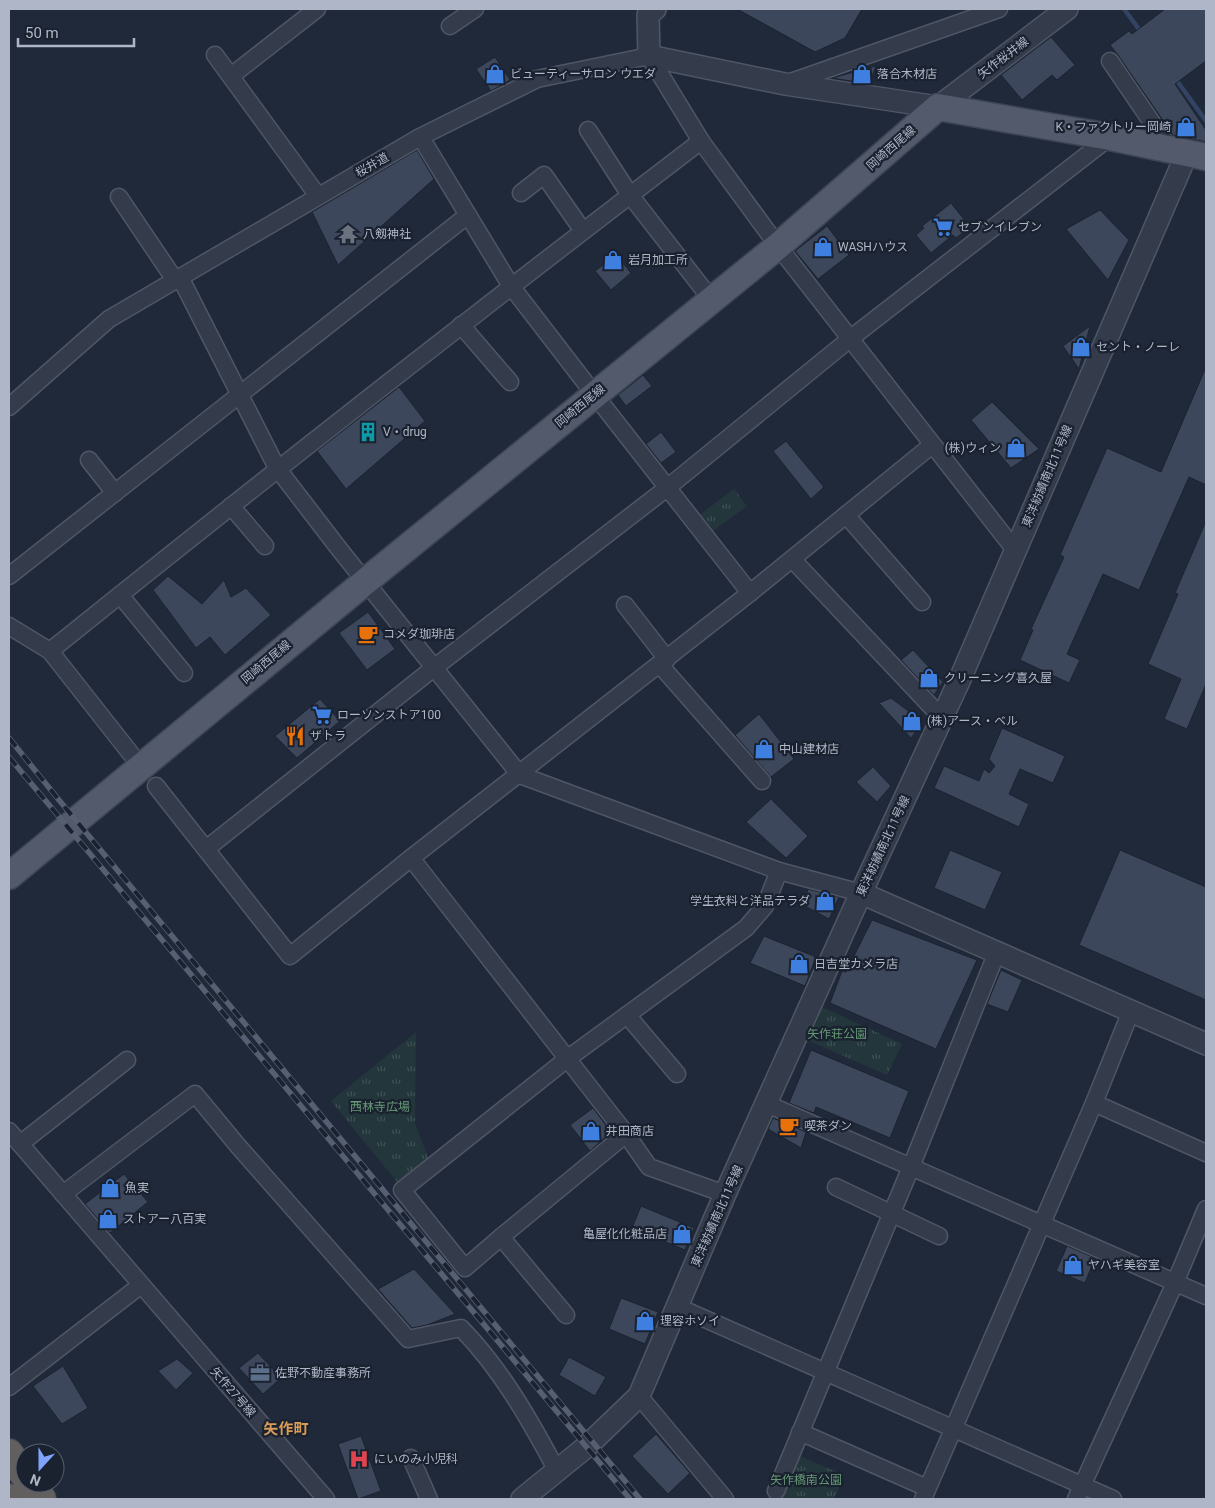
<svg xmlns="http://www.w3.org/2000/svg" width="1215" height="1508" viewBox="0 0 1215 1508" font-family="Roboto,'Noto Sans JP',sans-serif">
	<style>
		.park { fill: url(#park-tufts) }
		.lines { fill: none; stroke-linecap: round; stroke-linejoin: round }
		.stream { stroke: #334363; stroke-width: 4.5 }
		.building { fill: #3c475b; stroke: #1b2331 }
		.minor-casing { stroke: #4f5665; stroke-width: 19 }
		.tertiary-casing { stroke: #4f5665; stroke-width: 24 }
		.primary-casing { stroke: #3d4554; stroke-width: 29 }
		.trunk-casing { stroke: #3c4352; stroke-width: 30 }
		.minor { stroke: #343b4b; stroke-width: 16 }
		.tertiary { stroke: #343b4b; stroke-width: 21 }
		.primary { stroke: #525a6b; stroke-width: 26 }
		.trunk { stroke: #62605e; stroke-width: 28 }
		.rail-casing { stroke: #565f72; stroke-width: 5.5 }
		.rail { stroke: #1a212f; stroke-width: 4; stroke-dasharray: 11; stroke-linecap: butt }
		.labels { text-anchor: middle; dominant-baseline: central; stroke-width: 4.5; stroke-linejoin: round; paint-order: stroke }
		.street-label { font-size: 12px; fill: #afb6c7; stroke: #1a212f }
		.poi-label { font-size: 12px; fill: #afb6c7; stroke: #1a212f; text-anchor: start }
		.park-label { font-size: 12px; fill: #659975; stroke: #1a212f }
		.quarter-label { font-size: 15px; font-weight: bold; fill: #d89b58; stroke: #1a212f }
	</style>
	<defs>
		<pattern id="park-tufts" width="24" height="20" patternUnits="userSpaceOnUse" patternTransform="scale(1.25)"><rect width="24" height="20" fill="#22363b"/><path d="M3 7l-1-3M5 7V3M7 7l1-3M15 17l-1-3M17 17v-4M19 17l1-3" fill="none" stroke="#405156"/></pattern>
	</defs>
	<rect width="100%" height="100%" fill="#20293a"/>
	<g class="park">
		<polygon points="734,489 747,506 710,533 698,516"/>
		<polygon points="822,1007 902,1044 887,1075 809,1041"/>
		<polygon points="416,1032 415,1124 428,1157 398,1183 331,1101"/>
		<polygon points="795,1454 844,1475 834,1499 778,1499"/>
	</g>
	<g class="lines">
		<g class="stream">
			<polyline points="1124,9 1141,32"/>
			<polyline points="1175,78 1206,121"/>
		</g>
	</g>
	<g class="building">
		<polygon points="737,9 862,9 845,38 815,52"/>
		<polygon points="1165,9 1206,9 1206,61 1175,84 1206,130 1206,142 1173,135 1118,55 1110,45 1129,31 1132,34"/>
		<polygon points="1051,37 1075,65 1057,80 1052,75 1022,100 1001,75"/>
		<polygon points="495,57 510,80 491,91 476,69"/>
		<polygon points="876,66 869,84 832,78"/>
		<polygon points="417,150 434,179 338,265 312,212"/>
		<polygon points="951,203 967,223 965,225 968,229 956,238 953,235 931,253 916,235 924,228 922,226"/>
		<polygon points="1100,210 1129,240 1108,280 1066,229"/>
		<polygon points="827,226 849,255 818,279 795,251"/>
		<polygon points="616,255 631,273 611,290 595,271"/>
		<polygon points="1090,326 1079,369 1063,346"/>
		<polygon points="1206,367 1206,485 1189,477 1139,590 1103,574 1067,654 1080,660 1069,683 1020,660 1033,630 1031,629 1064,557 1060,555 1107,448 1161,472"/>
		<polygon points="643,375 652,386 626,406 618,395"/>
		<polygon points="399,387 425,421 346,489 317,451"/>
		<polygon points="992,402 1039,449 1011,468 971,420"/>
		<polygon points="661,432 676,452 661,463 646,444"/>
		<polygon points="786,441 824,487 811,499 773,451"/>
		<polygon points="1206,521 1206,684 1187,729 1164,719 1181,679 1148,664 1178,594 1175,593"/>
		<polygon points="168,576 202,604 224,580 231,597 246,588 271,615 225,655 210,637 196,648 153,590"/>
		<polygon points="368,612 395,649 367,670 339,633"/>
		<polygon points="913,650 943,682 934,695 901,660"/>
		<polygon points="891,698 923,722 911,738 879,703"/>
		<polygon points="320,699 340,721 297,758 275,736"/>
		<polygon points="759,714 794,759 771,777 735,735"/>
		<polygon points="1002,728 1065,756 1053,783 1020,769 1009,794 1029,804 1019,827 934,788 944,766 979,781 984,769 989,773 995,766 989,759"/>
		<polygon points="873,767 891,786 877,802 856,782"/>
		<polygon points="771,799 808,836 786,858 746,822"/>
		<polygon points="950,850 1002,872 985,910 934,888"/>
		<polygon points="1120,850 1206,887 1206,1000 1079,945"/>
		<polygon points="808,889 839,897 829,919 803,905"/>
		<polygon points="872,920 977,960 936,1049 830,1003 842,971 846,972"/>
		<polygon points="764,936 816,957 805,986 750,963"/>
		<polygon points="1001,970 1022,980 1008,1012 987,1004"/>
		<polygon points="811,1050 909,1091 890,1138 816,1107 814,1113 789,1103"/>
		<polygon points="593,1108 611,1132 590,1151 570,1125"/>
		<polygon points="773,1118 806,1132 801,1148 768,1129"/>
		<polygon points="124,1174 148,1202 110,1233 85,1204"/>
		<polygon points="641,1206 694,1228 685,1250 632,1228"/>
		<polygon points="1067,1246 1095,1258 1085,1283 1056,1271"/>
		<polygon points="414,1269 455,1314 427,1325 412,1328 378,1289"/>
		<polygon points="621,1298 658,1312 645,1344 609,1329"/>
		<polygon points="258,1353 281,1378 263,1394 239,1368"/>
		<polygon points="569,1357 606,1377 595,1396 559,1375"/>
		<polygon points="177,1359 193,1373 176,1390 158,1371"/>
		<polygon points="63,1366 88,1408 62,1424 33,1386"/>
		<polygon points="656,1434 690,1473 668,1494 632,1456"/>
		<polygon points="361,1436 381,1491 358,1499 338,1444"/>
	</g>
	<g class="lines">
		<defs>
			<g id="minor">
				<polyline points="450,26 475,9"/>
				<polyline points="215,55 318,196"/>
				<polyline points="1110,61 1170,149"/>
				<polyline points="231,76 317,9"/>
				<polyline points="785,84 999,9"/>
				<polyline points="588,130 630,195 711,299"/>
				<polyline points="426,146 511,286 594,394 750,593"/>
				<polyline points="521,193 544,175 583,231"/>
				<polyline points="119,197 175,280"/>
				<polyline points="180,277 277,468 340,550 520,775 779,871 861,893"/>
				<polyline points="461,325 510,382"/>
				<polyline points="9,407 109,319 420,137 537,79 649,56 701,141 778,246 1015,550"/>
				<polyline points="89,460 115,493"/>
				<polyline points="231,506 265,546"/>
				<polyline points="846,515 922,602"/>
				<polyline points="792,559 942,718"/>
				<polyline points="9,576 468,215"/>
				<polyline points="120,595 184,673"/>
				<polyline points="625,605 667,659"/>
				<polyline points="9,626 50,651 131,754"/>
				<path d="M50,651C265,478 482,308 701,141"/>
				<polyline points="660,665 762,781"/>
				<polyline points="156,786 290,956 411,858 750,593 932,445"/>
				<polyline points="206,849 435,667 667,488 851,338 1110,137"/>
				<polyline points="411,858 626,1134 649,1167 725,1194"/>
				<polyline points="627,1015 677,1074"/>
				<polyline points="1094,1103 1206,1153"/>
				<polyline points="767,1104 1206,1296"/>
				<polyline points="9,1131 326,1499"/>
				<polyline points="20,1144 127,1060"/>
				<polyline points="836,1187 939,1236"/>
				<path d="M63,1194L195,1094L238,1146L408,1339L461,1328C501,1369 530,1420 557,1471"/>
				<polyline points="501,1237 465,1268 402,1190 567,1059 746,928 765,906 779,871"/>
				<polyline points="678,1307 1113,1499"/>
				<polyline points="566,1315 501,1237 626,1134"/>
				<polyline points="9,1387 141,1285"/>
				<polyline points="639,1396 725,1499"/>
				<polyline points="800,1432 927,1488"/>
				<polyline points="411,1458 429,1499"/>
				<polyline points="776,1491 911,1167 997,952"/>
				<polyline points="923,1499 1094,1103 1131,1011"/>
				<polyline points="1076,1499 1175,1283 1206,1209"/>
			</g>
			<g id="tertiary">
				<polyline points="655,9 648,15 649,56 785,84 938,107 1067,9"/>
				<polyline points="861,893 1206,1044"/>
				<polyline points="522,1499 586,1447 639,1396 725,1194 861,893 960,679 1187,153"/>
			</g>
			<polyline id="primary" points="9,876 377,572 778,246 938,107 1110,137 1206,157"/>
			<g id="trunk">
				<polyline points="9,1453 25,1476"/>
				<polyline points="30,1483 42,1499"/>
				<polyline points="9,1498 10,1499"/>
			</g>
		</defs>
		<use href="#minor" class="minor-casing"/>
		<use href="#tertiary" class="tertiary-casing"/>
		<use href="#primary" class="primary-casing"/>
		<use href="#trunk" class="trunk-casing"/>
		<use href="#minor" class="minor"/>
		<use href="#tertiary" class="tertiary"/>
		<use href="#primary" class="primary"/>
		<use href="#trunk" class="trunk"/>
		<defs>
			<g id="rail">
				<polyline points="9,738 59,800 640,1499"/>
				<polyline points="9,757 630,1499"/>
			</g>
		</defs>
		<use href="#rail" class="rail-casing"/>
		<use href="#rail" class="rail"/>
	</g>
	<defs>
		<symbol id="shop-bare" viewBox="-9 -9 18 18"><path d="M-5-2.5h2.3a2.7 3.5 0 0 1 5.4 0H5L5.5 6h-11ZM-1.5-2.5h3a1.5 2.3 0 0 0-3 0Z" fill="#3f7fe0" stroke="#1a212f" stroke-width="2.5" paint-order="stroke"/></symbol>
		<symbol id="supermarket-bare" viewBox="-9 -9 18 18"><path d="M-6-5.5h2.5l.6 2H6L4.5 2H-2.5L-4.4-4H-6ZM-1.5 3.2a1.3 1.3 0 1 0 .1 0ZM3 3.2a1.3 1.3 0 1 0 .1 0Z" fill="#3f7fe0" stroke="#1a212f" stroke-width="2.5" paint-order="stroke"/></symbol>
		<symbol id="temple-bare" viewBox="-9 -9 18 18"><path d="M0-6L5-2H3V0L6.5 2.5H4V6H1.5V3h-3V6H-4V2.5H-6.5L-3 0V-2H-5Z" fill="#6b7280" stroke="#1a212f" stroke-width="2.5" paint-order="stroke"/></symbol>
		<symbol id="building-bare" viewBox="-9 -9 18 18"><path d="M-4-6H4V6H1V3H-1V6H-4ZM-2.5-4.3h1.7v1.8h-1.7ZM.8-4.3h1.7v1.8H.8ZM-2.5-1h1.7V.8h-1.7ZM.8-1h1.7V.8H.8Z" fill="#0f9aa8" stroke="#1a212f" stroke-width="2.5" paint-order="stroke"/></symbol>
		<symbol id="cafe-bare" viewBox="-9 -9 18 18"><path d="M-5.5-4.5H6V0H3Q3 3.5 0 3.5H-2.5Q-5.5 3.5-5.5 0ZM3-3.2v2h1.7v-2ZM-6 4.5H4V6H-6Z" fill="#e8710a" stroke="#1a212f" stroke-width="2.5" paint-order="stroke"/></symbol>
		<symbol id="restaurant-bare" viewBox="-9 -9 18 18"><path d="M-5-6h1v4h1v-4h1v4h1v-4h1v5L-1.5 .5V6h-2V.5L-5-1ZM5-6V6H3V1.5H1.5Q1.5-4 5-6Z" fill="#e8710a" stroke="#1a212f" stroke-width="2.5" paint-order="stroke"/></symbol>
		<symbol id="office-bare" viewBox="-9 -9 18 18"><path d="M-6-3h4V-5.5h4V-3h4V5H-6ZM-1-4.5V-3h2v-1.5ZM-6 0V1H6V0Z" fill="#5c6f8a" stroke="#1a212f" stroke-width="2.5" paint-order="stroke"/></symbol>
		<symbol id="hospital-bare" viewBox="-9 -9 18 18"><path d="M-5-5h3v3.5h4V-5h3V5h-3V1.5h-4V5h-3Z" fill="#e0444e" stroke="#1a212f" stroke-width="2.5" paint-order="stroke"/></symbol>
	</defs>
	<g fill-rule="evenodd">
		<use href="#shop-bare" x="481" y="60" width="28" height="28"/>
		<use href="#shop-bare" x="848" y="60" width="28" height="28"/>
		<use href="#shop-bare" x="1172" y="113" width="28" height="28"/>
		<use href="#supermarket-bare" x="929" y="213" width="28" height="28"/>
		<use href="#temple-bare" x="334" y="220" width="28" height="28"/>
		<use href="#shop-bare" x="809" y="233" width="28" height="28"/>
		<use href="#shop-bare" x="599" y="246" width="28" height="28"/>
		<use href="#shop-bare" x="1067" y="333" width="28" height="28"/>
		<use href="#building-bare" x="354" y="418" width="28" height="28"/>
		<use href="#shop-bare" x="1002" y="434" width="28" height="28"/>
		<use href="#cafe-bare" x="354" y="620" width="28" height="28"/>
		<use href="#shop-bare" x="915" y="664" width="28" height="28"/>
		<use href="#supermarket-bare" x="308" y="701" width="28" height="28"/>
		<use href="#shop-bare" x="898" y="707" width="28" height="28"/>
		<use href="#restaurant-bare" x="281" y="722" width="28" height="28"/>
		<use href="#shop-bare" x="750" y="735" width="28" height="28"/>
		<use href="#shop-bare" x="811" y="887" width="28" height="28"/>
		<use href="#shop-bare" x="785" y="950" width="28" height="28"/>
		<use href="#cafe-bare" x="775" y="1112" width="28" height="28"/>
		<use href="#shop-bare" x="577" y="1117" width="28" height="28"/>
		<use href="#shop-bare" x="96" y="1174" width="28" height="28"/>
		<use href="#shop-bare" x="94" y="1205" width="28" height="28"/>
		<use href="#shop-bare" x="668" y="1220" width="28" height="28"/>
		<use href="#shop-bare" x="1059" y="1251" width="28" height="28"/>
		<use href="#shop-bare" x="631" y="1307" width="28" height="28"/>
		<use href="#office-bare" x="246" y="1359" width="28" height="28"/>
		<use href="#hospital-bare" x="345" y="1445" width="28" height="28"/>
	</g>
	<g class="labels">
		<g class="street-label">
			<text transform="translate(1003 58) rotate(-37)">矢作桜井線</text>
			<text transform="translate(891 148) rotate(-41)">岡崎西尾線</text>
			<text transform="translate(372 165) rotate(-30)">桜井道</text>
			<text transform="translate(580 406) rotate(-39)">岡崎西尾線</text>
			<text transform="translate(1047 476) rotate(-67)">東洋紡績南北11号線</text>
			<text transform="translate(266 662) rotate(-40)">岡崎西尾線</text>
			<text transform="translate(883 846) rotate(-65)">東洋紡績南北11号線</text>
			<text transform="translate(717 1216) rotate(-66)">東洋紡績南北11号線</text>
			<text transform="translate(233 1392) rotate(49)">矢作27号線</text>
		</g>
		<g class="poi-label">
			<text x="510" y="74">ビューティーサロン ウエダ</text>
			<text x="877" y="74">落合木材店</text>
			<text x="1171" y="127" text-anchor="end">K・ファクトリー岡崎</text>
			<text x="958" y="227">セブンイレブン</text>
			<text x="363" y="234">八剱神社</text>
			<text x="838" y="247">WASHハウス</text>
			<text x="628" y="260">岩月加工所</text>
			<text x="1096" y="347">セント・ノーレ</text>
			<text x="383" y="432">V・drug</text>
			<text x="1001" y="448" text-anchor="end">(株)ウィン</text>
			<text x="383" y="634">コメダ珈琲店</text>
			<text x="944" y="678">クリーニング喜久屋</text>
			<text x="337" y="715">ローソンストア100</text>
			<text x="927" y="721">(株)アース・ベル</text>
			<text x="310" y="736">ザトラ</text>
			<text x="779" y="749">中山建材店</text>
			<text x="810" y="901" text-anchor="end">学生衣料と洋品テラダ</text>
			<text x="814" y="964">日吉堂カメラ店</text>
			<text x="804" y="1126">喫茶ダン</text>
			<text x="606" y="1131">井田商店</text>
			<text x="125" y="1188">魚実</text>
			<text x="123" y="1219">ストアー八百実</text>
			<text x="667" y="1234" text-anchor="end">亀屋化化粧品店</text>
			<text x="1088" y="1265">ヤハギ美容室</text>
			<text x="660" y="1321">理容ホソイ</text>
			<text x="275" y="1373">佐野不動産事務所</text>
			<text x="374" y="1459">にいのみ小児科</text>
		</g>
		<g class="park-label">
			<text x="837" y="1034">矢作荘公園</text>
			<text x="380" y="1107">西林寺広場</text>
			<text x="806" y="1480">矢作橋南公園</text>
		</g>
		<g class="quarter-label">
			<text x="286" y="1429">矢作町</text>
		</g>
	</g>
	<rect width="1215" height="1508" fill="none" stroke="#afb6c7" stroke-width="20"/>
	<g transform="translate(40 1468) rotate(201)"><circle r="24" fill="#1a212f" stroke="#565d6c"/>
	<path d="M0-4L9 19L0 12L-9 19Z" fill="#7ea4fc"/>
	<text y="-8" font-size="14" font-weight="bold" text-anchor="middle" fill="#afb6c7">N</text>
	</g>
	<path d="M18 38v8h116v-8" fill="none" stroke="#afb6c7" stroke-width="2.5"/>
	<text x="25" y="38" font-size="15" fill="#afb6c7" stroke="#1a212f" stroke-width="4" paint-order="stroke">50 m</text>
</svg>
